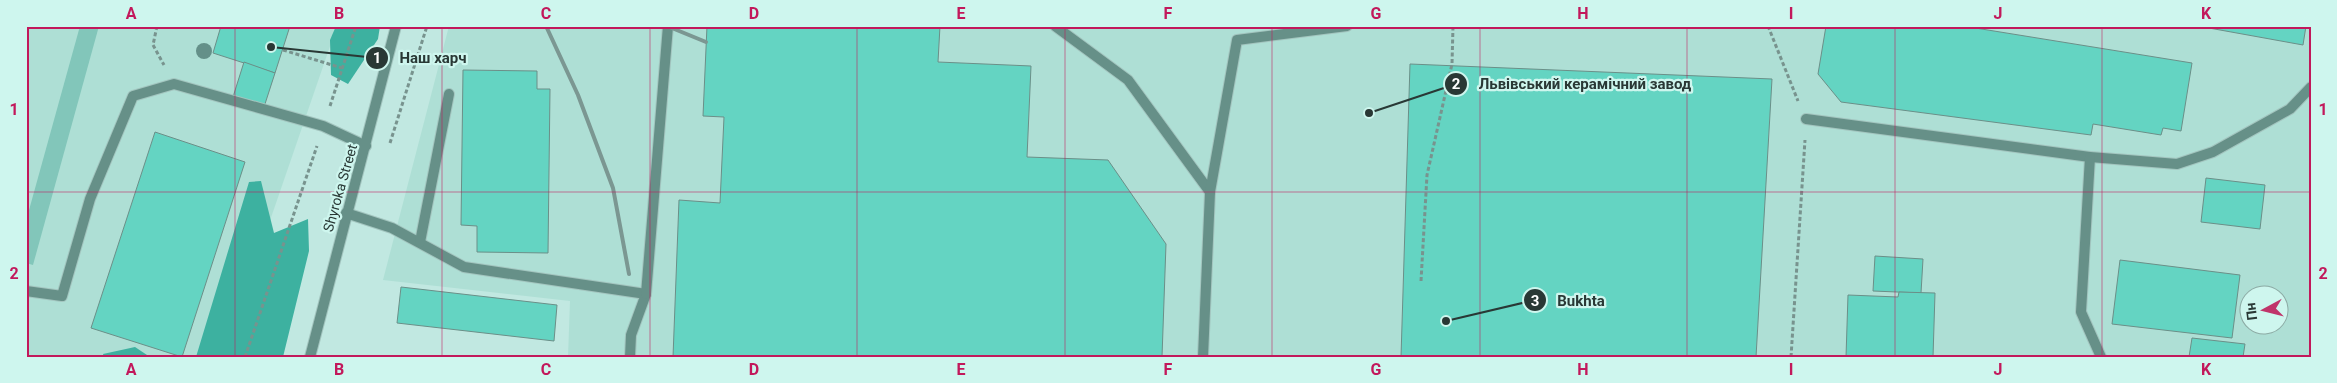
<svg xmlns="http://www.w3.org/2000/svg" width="2337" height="383" viewBox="0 0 2337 383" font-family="Roboto,sans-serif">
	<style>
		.built { fill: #aedfd5; fill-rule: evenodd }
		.green { fill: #82c6ba }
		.forest { fill: #3db1a0 }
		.building { fill: #64d4c2; stroke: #6b8f88 }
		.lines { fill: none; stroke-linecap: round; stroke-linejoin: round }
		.lane-casing { stroke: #a3c5bf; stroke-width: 12 }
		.street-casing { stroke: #a3c5bf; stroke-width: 12 }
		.path { stroke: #78938e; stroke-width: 3; stroke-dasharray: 4 2.5; stroke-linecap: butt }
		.lane { stroke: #669088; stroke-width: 10 }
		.street { stroke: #669088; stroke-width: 10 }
		.rail { stroke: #7b9792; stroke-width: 4 }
		.tree { fill: #649089 }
		.grid { fill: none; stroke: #c2185b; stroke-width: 1; stroke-opacity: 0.55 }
		.labels { text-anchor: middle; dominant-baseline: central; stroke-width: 4.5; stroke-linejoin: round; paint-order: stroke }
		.street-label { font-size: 14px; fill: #293835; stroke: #cef6ee }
		.leader { fill: none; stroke: #293835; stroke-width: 2 }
		.callout-dot { fill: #293835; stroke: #cef6ee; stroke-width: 2 }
		.mark-label { font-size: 15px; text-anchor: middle; font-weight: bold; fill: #fff }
		.callout-label { font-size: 15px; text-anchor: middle; font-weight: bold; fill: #293835; stroke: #cef6ee; stroke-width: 4.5; stroke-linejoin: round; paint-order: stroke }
		.neatline { fill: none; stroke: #c2185b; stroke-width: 2 }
		.grid-label { font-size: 16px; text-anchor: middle; font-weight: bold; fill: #c2185b }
	</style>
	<rect width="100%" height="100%" fill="#c1e8e1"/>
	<g class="built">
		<polygon points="26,26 337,26 223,357 26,357"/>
		<path d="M449,26H2311V357H568L570,301L383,280ZM2250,296H2280V326H2250Z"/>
	</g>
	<polygon class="green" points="80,26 99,26 33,265 26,263 26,221"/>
	<g class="forest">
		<polygon points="336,26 380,26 378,39 348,84 331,75 330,40"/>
		<polygon points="261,181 274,233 308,219 309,251 283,357 196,357 249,182"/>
		<polygon points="135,347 150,357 104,357 103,354"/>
	</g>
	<g class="building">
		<polygon points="221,26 290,26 275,73 213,53"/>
		<polygon points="707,26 940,26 938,62 1031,66 1027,157 1108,160 1166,244 1162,357 673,357 679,200 720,203 724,117 703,116"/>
		<polygon points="1826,26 1963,26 2192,63 2181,131 2163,128 2161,135 2093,124 2091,135 1841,102 1818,74"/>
		<polygon points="2198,26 2306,26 2303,45"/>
		<polygon points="244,62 275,73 264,107 233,97"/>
		<polygon points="1410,64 1772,79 1756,357 1401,357"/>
		<polygon points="463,70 537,71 537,89 550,89 548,253 477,252 477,226 461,225"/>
		<polygon points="155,132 245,162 182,357 91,328"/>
		<polygon points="2206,178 2265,185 2260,229 2201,222"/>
		<polygon points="1875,256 1923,259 1921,293 1873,291"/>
		<polygon points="2120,260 2240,275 2232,338 2112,324"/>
		<polygon points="401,287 557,305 554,341 397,323"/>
		<polygon points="1899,292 1935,293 1933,357 1846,357 1848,295 1898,297"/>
		<polygon points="2192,338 2245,344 2243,357 2189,357"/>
	</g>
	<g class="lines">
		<defs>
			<g id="lane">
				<polyline points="1055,26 1128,80 1210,192"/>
				<polyline points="1806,119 2090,157 2177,164 2213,152 2290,109 2311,87"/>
				<polyline points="2090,157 2081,312 2101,357"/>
				<polyline points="346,213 392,228 464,267 646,294 631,335 630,357"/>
				<polyline points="420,242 449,94"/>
				<polyline points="26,291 62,296 90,199 133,96 174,84 323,126 366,146"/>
				<polyline points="646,294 668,26"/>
				<polyline points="1203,357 1210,192 1237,40 1347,26"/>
			</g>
			<polyline id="street" points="310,357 396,26"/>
		</defs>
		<use href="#lane" class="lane-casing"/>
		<use href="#street" class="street-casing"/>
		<g class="path">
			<polyline points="157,26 153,45 164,65"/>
			<polyline points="1768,26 1798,101"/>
			<polyline points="283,50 342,68"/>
			<polyline points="330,106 356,26"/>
			<polyline points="390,143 427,26"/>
			<polyline points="1421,281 1427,175 1452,64 1453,26"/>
			<polyline points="245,357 317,146"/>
			<polyline points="1791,357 1805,140"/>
		</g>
		<use href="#lane" class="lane"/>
		<use href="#street" class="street"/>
		<g class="rail">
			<polyline points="546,26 578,95 613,188 629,274"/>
			<polyline points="667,26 706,42"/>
		</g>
	</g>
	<circle class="tree" cx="204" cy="51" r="8"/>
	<path class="grid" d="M235,26V357M442,26V357M650,26V357M857,26V357M1065,26V357M1272,26V357M1480,26V357M1687,26V357M1895,26V357M2102,26V357M26,192H2311"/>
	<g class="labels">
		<g class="street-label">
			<text transform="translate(340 188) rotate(-74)">Shyroka Street</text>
		</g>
	</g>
	<path class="leader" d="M271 47L377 58M1369 113L1456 84M1446 321L1535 300"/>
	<g class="callout-dot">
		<circle cx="271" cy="47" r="5"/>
		<circle cx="1369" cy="113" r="5"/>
		<circle cx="1446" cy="321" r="5"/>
		<circle cx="377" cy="58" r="12"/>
		<circle cx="1456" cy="84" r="12"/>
		<circle cx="1535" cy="300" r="12"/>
	</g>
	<g class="mark-label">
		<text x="377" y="63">1</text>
		<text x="1456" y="89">2</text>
		<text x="1535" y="306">3</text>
	</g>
	<g class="callout-label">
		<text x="433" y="63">Наш харч</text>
		<text x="1585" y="89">Львівський керамічний завод</text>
		<text x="1581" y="306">Bukhta</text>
	</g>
	<rect width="2337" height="383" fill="none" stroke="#cef6ee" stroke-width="55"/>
	<g transform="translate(2264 310) rotate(263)"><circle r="24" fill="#cef6ee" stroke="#8caaa4"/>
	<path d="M0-4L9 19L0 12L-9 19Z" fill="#c0346a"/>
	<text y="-8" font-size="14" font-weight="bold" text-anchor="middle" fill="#293835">Пн</text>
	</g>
	<rect x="28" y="28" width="2282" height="328" class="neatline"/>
	<g class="grid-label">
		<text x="131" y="19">A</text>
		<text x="339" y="19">B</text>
		<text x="546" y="19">C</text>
		<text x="754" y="19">D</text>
		<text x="961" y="19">E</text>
		<text x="1168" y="19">F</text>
		<text x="1376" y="19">G</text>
		<text x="1583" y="19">H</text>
		<text x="1791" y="19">I</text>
		<text x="1998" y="19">J</text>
		<text x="2206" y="19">K</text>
		<text x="14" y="115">1</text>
		<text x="2323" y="115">1</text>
		<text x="14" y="279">2</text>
		<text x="2323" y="279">2</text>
		<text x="131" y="375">A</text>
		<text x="339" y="375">B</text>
		<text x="546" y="375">C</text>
		<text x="754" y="375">D</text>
		<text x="961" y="375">E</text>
		<text x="1168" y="375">F</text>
		<text x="1376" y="375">G</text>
		<text x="1583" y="375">H</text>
		<text x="1791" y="375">I</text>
		<text x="1998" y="375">J</text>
		<text x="2206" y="375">K</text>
	</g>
</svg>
